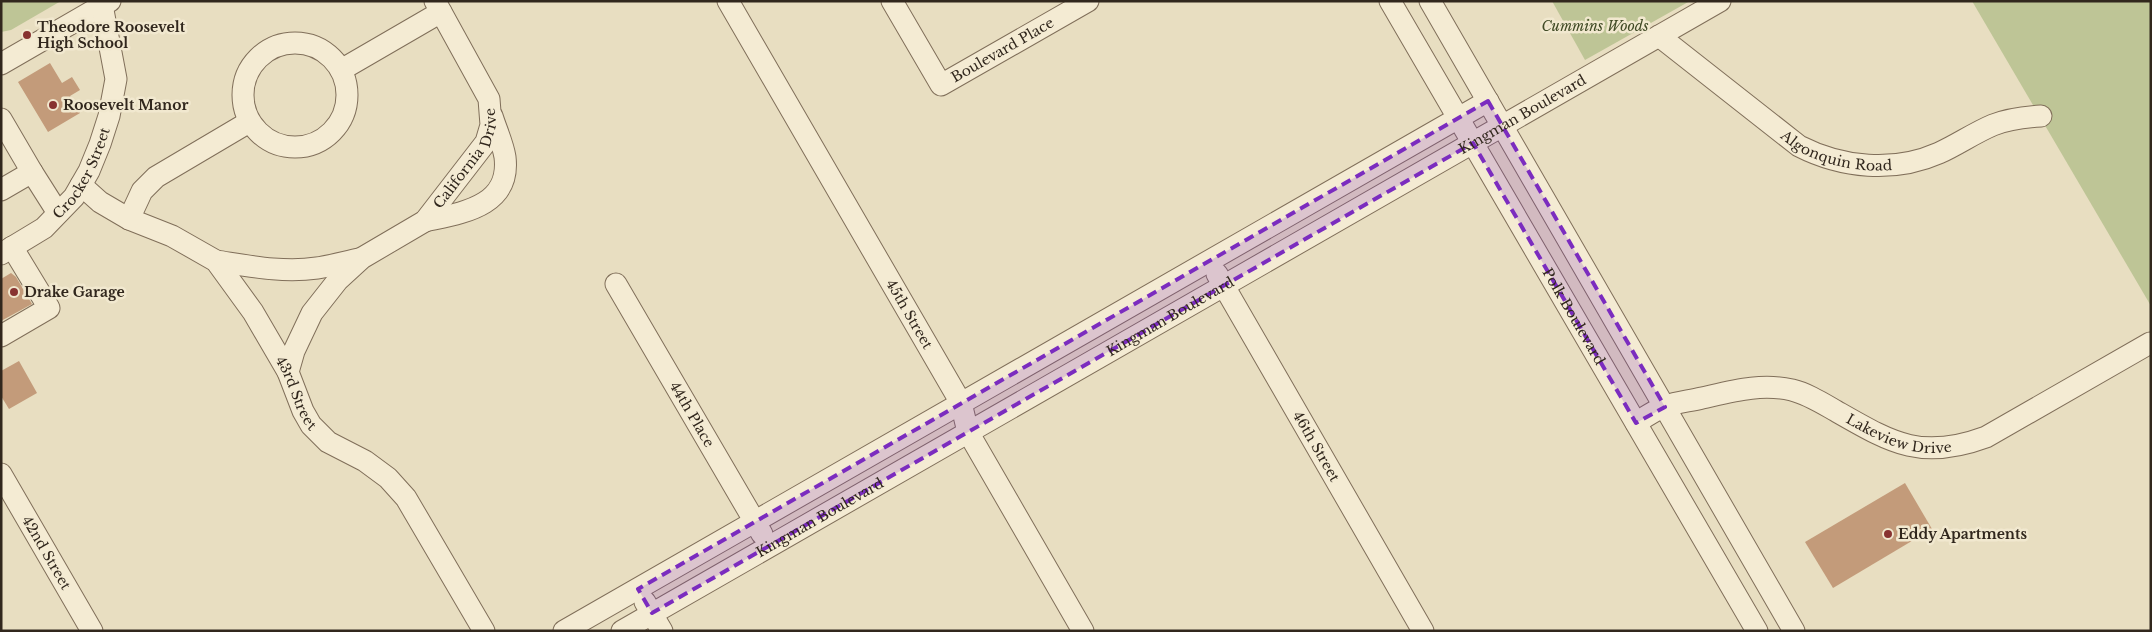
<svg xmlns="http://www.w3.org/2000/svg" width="2152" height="632" viewBox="0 0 2152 632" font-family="'Libre Baskerville',serif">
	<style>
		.green { fill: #bec596 }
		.building { fill: #c39b7a }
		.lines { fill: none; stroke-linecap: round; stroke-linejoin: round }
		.minor-casing { stroke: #806f5a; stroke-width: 23 }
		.minor { stroke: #f4ebd3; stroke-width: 21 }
		.marked { fill: #7b2cbf; fill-opacity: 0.2; stroke: #7b2cbf; stroke-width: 4; stroke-dasharray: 10 6; stroke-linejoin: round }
		.poi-dot { fill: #883331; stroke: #f1e8cf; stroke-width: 2 }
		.labels { text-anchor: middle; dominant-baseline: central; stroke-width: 5; stroke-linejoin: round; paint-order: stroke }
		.park-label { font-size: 14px; font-style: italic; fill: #414b26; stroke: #f1e8cf }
		.poi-label { font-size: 14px; font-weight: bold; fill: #31271d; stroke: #f1e8cf; text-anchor: start }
		.street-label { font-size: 14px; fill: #31271d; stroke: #f1e8cf }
	</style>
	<rect width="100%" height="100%" fill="#e8dec1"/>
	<g class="green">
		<polygon points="1,1 61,1 11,30 1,32"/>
		<polygon points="1552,1 1690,1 1585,60"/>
		<polygon points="1972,1 2151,1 2151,306"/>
	</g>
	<g class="building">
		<polygon points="50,63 62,83 72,77 80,90 70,96 80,113 48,132 18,82"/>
		<polygon points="11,273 16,277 32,304 1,321 1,279"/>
		<polygon points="19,361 37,393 9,409 1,396 1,371"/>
		<polygon points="1905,483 1932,529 1833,588 1805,542"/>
	</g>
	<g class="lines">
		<defs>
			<g id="minor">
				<path id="s1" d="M728,1L961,403L968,432L1083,631"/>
				<path id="s2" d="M892,1L941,85L1088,1"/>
				<path id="s3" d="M1390,1L1757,631"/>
				<polyline points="1430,1 1794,631"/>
				<path id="s4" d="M1659,36L1799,146C1842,168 1894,173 1939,153C1957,145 1974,133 1993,125C2008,119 2025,117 2041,116"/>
				<circle cx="295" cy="95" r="52"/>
				<polyline points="1,64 110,1"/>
				<polyline points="341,70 441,12"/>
				<polyline points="1,119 32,172"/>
				<path id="s5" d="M81,185L100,202L129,219L172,236L216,261L253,312L288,372L303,411L311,425L328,442L365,461L388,478L406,498L484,631"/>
				<polyline points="1,190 32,172 58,213"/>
				<polyline points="129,219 142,191 156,177 249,122"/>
				<path d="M425,221C461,213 511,207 505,157C503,144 496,129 492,116"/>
				<path id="s6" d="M1,254L44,228L74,197L89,171L100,144L109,116L116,79L102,5"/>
				<path d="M216,261C249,266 283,273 317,268C331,266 345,262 359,259"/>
				<path id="s7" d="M1217,274L1423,631"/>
				<path id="s8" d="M616,284L762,534"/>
				<polyline points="1,336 49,308 12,247"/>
				<path id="s9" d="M288,372L294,351L312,313L338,280L362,258L425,221L486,142L491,125L489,99L435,1"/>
				<path id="s10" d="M1636,423C1645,417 1655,410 1666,406C1677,402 1690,401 1702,398C1733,391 1761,383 1792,390C1808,394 1822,403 1836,411C1892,443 1921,461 1986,437L2150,343"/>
				<path id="s11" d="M1,474L92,631"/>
				<polyline points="645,602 662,631"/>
				<polyline points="564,631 1488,101"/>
				<path id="s12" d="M622,631L1720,1"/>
			</g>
		</defs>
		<use href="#minor" class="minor-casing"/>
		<use href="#minor" class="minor"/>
	</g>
	<path class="marked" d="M1488,101L1665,407L1636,423L1473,143L652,613L638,589Z"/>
	<g class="poi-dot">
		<circle cx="27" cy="35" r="5"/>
		<circle cx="53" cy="105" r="5"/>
		<circle cx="14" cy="292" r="5"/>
		<circle cx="1888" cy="534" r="5"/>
	</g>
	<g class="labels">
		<g class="park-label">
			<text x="1595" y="26">Cummins Woods</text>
		</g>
		<g class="poi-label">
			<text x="37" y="27">Theodore Roosevelt<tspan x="37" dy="16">High School</tspan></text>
			<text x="63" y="105">Roosevelt Manor</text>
			<text x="24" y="292">Drake Garage</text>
			<text x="1898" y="534">Eddy Apartments</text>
		</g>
		<g class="street-label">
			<text stroke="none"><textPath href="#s2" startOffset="168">Boulevard Place</textPath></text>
			<text stroke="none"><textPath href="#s12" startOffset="1038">Kingman Boulevard</textPath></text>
			<text stroke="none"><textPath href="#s4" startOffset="216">Algonquin Road</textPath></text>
			<text stroke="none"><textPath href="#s9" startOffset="288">California Drive</textPath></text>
			<text stroke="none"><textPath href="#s6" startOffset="118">Crocker Street</textPath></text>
			<text stroke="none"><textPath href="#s1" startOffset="362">45th Street</textPath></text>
			<text stroke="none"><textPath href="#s12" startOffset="632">Kingman Boulevard</textPath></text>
			<text stroke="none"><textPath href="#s3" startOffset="365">Polk Boulevard</textPath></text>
			<text stroke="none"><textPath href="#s5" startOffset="311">43rd Street</textPath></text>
			<text stroke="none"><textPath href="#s8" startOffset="151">44th Place</textPath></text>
			<text stroke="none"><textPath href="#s10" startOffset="280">Lakeview Drive</textPath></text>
			<text stroke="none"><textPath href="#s7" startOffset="199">46th Street</textPath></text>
			<text stroke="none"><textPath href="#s12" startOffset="228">Kingman Boulevard</textPath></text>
			<text stroke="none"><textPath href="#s11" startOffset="91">42nd Street</textPath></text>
		</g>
	</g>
	<rect width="2152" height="632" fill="none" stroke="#31271d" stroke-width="5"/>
</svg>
